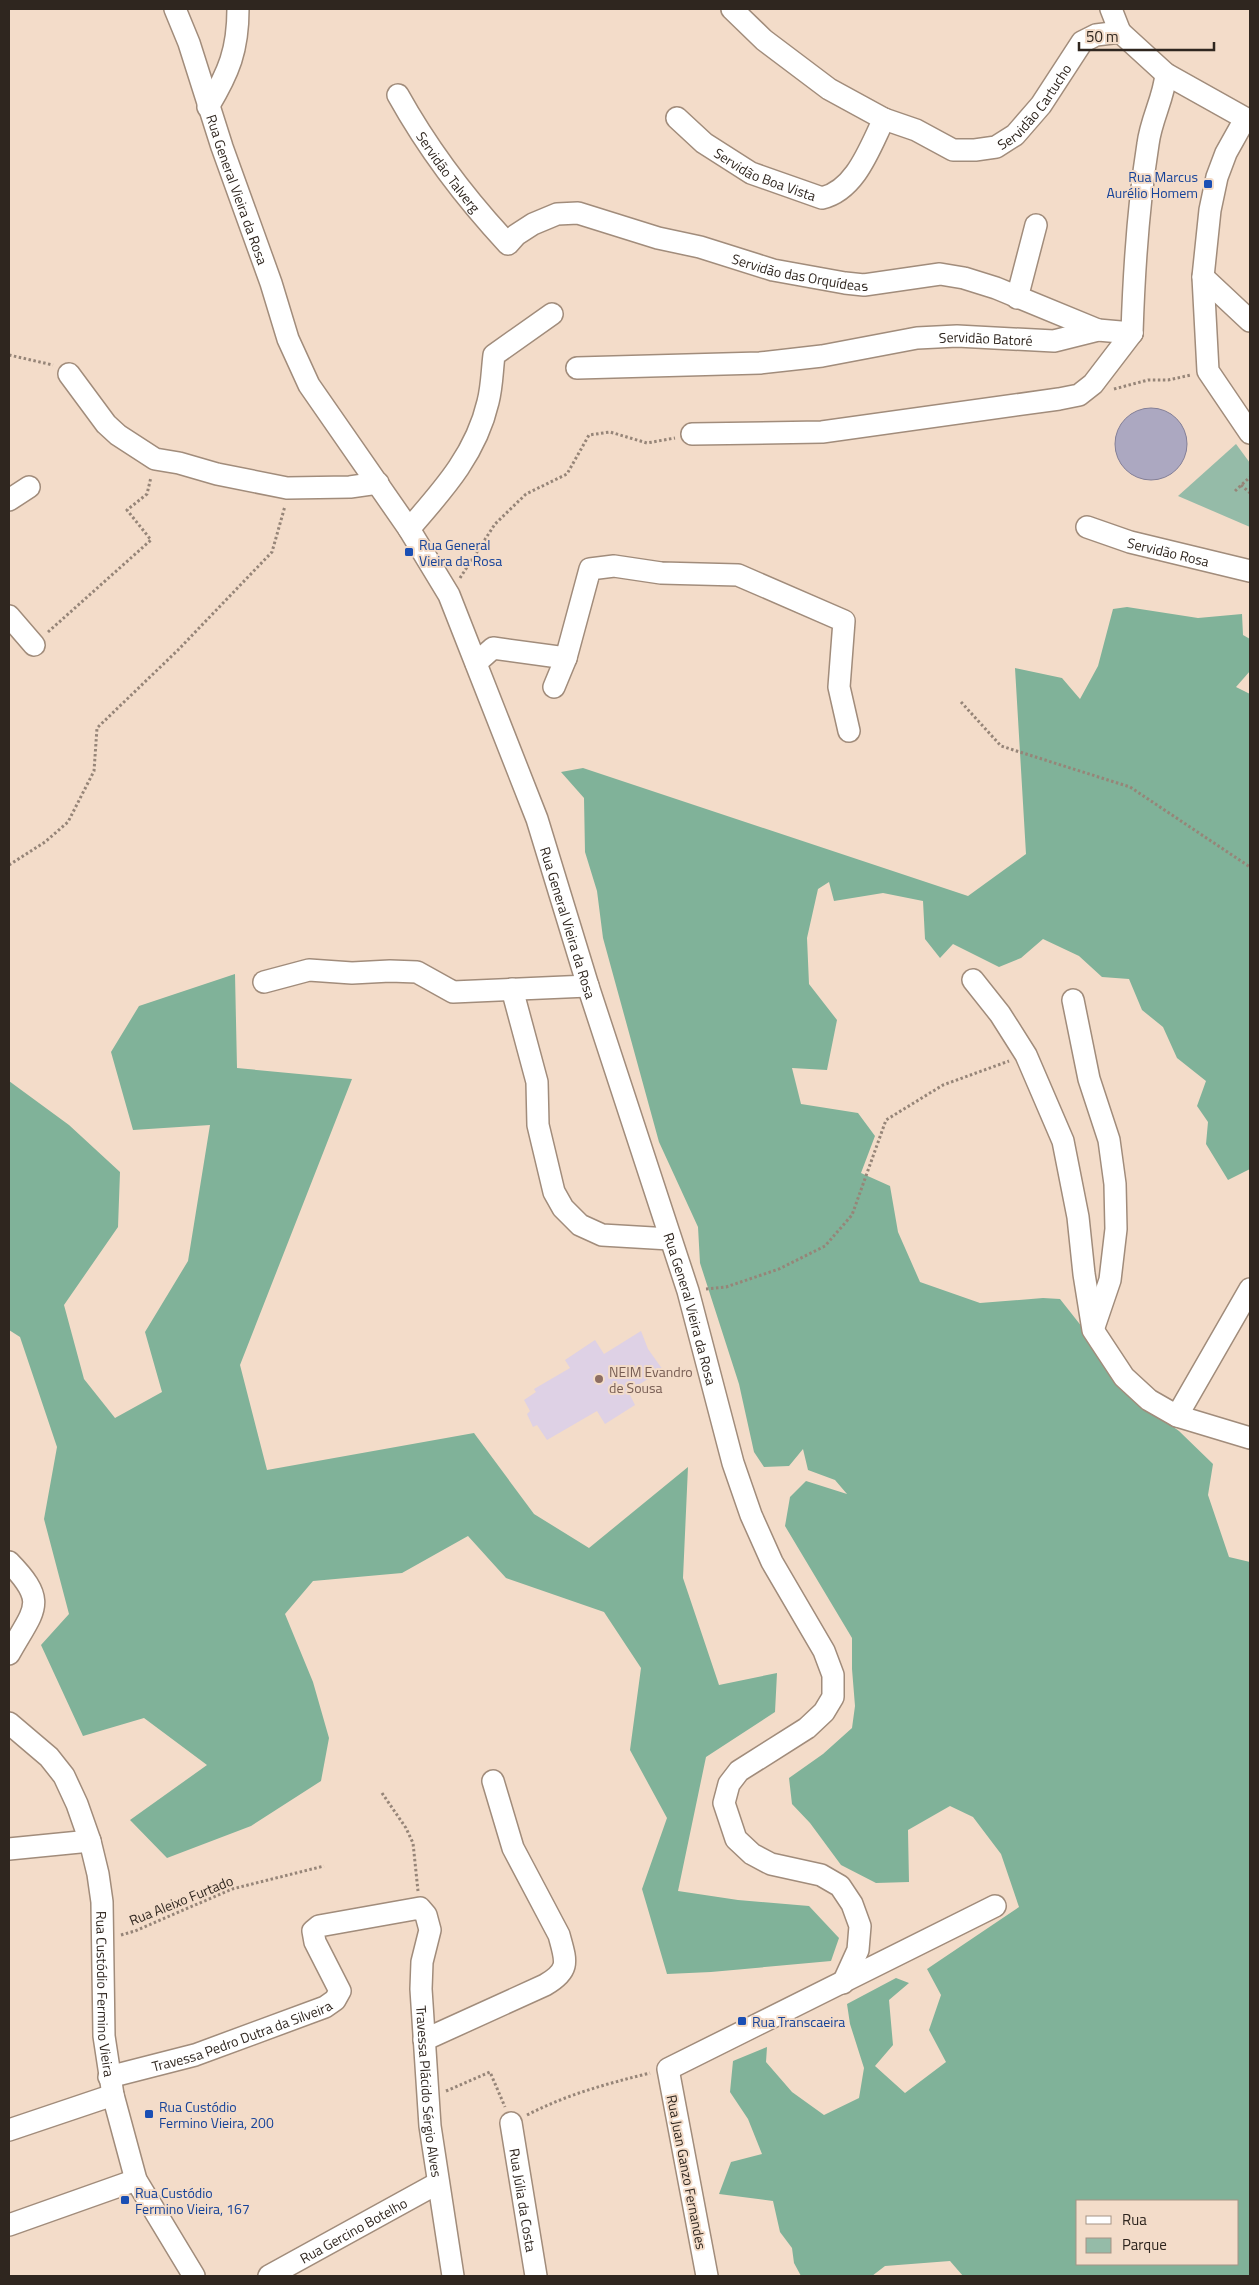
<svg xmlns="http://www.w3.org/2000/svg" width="1259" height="2285" viewBox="0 0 1259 2285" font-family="'Titillium Web',sans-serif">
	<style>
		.education { fill: #ded1e5 }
		.green { fill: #95bba8 }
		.forest { fill: #80b299; fill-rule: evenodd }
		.building { fill: #aca8c1; stroke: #837f97 }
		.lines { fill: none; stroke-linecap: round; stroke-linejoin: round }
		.minor-casing { stroke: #a18c7b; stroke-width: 24 }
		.path { stroke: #968578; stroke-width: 3; stroke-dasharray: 2.5 2.5; stroke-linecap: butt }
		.minor { stroke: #fff; stroke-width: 21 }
		.transit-dot { fill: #1a4fb4; stroke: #f3dcc9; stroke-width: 2 }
		.education-dot { fill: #8d6e63; stroke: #f3dcc9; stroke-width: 2 }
		.labels { text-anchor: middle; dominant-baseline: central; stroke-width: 4; stroke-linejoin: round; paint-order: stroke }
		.street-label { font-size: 14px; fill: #2f261f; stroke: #f3dcc9 }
		.transit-label { font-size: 14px; fill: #164399; stroke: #f3dcc9; text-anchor: start }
		.education-label { font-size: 14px; fill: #785e54; stroke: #f3dcc9; text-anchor: start }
	</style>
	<rect width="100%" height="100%" fill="#f3dcc9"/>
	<polygon class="education" points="641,1331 648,1349 663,1370 628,1391 635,1405 605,1424 597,1411 547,1440 537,1425 533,1427 527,1414 530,1411 524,1400 536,1392 534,1389 570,1368 565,1360 595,1340 604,1354"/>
	<polygon class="green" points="1236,444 1250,463 1250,527 1178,496"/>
	<g class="forest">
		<path d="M1127,607L1198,618L1242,614L1243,635L1250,639V671L1236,687L1250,694V1169L1228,1180L1206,1144L1208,1122L1197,1106L1206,1081L1177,1058L1163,1027L1142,1010L1129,979L1102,977L1079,956L1043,939L1021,958L999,967L953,944L940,958L925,939L923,901L883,893L834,901L829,882L818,889L807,938L809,984L837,1020L827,1070L792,1068L801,1104L858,1113L875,1136L861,1173L890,1186L898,1232L920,1282L980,1303L1043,1298L1060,1299L1086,1332L1118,1387L1179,1431L1213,1464L1208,1495L1229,1557L1250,1562V2276H963L950,2261L885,2266L872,2276H801L794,2263L792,2248L780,2232L773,2201L719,2194L731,2162L762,2154L748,2119L730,2092L733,2061L767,2047L766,2062L792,2092L824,2115L859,2098L864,2068L850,2024L847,2004L896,1978L909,1983L889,2000L893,2045L875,2066L905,2093L946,2062L929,2030L941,1995L927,1969L1019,1907L1001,1854L973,1817L950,1806L908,1830L909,1882L876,1883L841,1865L810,1823L792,1804L789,1778L823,1754L852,1728L855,1706L852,1669V1638L785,1526L790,1497L806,1481L847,1494L835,1480L808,1470L803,1449L789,1466L764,1467L754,1452L739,1384L700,1263L698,1227L659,1142L603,938L597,891L585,852L584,798L561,772L583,768L968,896L1026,854L1015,668L1062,678L1080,699L1098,666L1113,609ZM1078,2201H1238V2264H1078Z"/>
		<polygon points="235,974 237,1068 352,1079 240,1365 267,1470 474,1433 534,1514 589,1548 688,1467 683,1578 719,1685 777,1673 775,1712 706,1757 678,1891 738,1900 809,1906 839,1938 831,1961 711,1972 667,1974 642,1889 667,1818 630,1750 641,1668 604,1612 506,1578 468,1536 402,1573 313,1581 285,1614 313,1682 329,1738 321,1781 251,1826 167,1858 130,1820 207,1765 144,1718 83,1736 41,1645 69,1614 44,1519 57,1447 20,1337 9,1330 9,1081 69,1125 120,1172 118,1227 64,1305 84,1379 115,1418 162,1392 145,1332 188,1261 210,1125 133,1130 111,1052 139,1006"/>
	</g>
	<circle class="building" cx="1151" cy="444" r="36"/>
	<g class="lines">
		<defs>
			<g id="minor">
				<path id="s1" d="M175,9L189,43L222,147L271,283L288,339L309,385L409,529L449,595L537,819L588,986L688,1291L733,1463L751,1515L772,1562L824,1651L833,1675V1697L824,1712L807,1728L739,1771L729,1784L724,1803L736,1839L752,1854L771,1864L821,1875L840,1886L852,1904L860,1926L858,1950L843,1983"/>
				<path id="s2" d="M732,9L764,40L829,89L884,119L916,130L953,150H975L996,147L1015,135L1041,105L1082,42L1096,35L1120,32L1166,74L1250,121"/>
				<polyline points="1111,9 1120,32"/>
				<path id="s3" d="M398,95C428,149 466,199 508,244L516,235L533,224L557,214L578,213L658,238L700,247L773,270L845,283L864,285L940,274L964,278L996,288L1098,330"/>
				<path d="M208,107C229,72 238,50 238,9"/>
				<path id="s4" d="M677,118L704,143L751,173L822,198C856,190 870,147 884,119"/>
				<polyline points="1245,119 1226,153 1217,177 1210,210 1203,277 1208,371 1250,433"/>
				<polyline points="1203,277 1250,321"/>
				<polyline points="1017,298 1036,225"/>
				<path d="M1132,333C1134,270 1138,207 1148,144C1151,119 1164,98 1166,74"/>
				<path id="s5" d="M577,368L760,363L822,356L917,338L957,336L1054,341L1098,330L1132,333"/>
				<polyline points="69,374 106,424 118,435 155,459 179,463 217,474 287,488 350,487 378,483"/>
				<polyline points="692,434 822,432 1059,399 1079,395 1093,384 1132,333"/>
				<polyline points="9,500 29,487"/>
				<path id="s6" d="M1087,527L1130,542L1250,571"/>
				<path d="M409,529C443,490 476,454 488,402C492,387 492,371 494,355L552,314"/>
				<polyline points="9,616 34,645"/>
				<polyline points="476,663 493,648 566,658"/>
				<polyline points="554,687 566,658 590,569 614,566 661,573 738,575 844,621 839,687 849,731"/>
				<polyline points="973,980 1000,1014 1026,1055 1063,1141 1078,1217 1084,1274 1093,1330 1124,1377 1149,1400 1177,1416 1250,1438"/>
				<polyline points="264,982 309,970 352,973 390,971 417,972 453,992 588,986"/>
				<polyline points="512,989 537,1082 538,1125 554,1192 563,1208 580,1225 602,1235 670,1239"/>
				<polyline points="1073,1000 1089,1079 1109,1140 1115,1184 1116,1229 1110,1280 1094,1327"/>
				<polyline points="1177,1416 1250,1289"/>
				<path d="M9,1562C49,1603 34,1609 9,1654"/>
				<path id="s7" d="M9,1723L49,1757L64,1776L77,1804L90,1841L98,1874L102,1902L104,2036L113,2095L136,2180L194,2276"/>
				<polyline points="9,1849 90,1841"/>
				<path d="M424,2040L545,1985C571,1970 566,1961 559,1935L513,1848L493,1781"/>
				<path id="s8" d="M109,2077L195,2055L325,2007L335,2000L340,1991L315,1942L313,1931L319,1926L420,1908L426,1915L430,1930L422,1962L421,1989L430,2126L453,2276"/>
				<path id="s9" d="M511,2123L536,2276"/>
				<polyline points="9,2130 113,2095"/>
				<polyline points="9,2225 136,2180"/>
				<path id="s10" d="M269,2276L438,2183"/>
				<polyline points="707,2276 668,2069 995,1906"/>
			</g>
		</defs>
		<use href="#minor" class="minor-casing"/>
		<g class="path">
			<polyline points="9,355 53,365"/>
			<polyline points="1114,389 1148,380 1168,380 1191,375"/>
			<polyline points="1241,485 1250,493"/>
			<polyline points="1235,491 1250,477"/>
			<polyline points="460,578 495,524 526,494 567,474 589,435 610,432 647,443 675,438"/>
			<polyline points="48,632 151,540 127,510 147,494 151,477"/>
			<polyline points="961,702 1001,746 1130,787 1250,867"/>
			<polyline points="9,865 45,842 68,822 94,771 97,728 178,650 272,552 285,506"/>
			<polyline points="706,1289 726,1287 779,1269 825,1246 852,1215 886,1120 943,1085 1009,1061"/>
			<polyline points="382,1793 406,1828 413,1843 418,1891"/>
			<polyline points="121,1935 135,1931 232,1889 324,1866"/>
			<polyline points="446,2091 490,2072 505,2107"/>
			<path d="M527,2115C568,2094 606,2084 650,2073"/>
		</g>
		<use href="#minor" class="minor"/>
	</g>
	<g class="transit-dot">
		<rect x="1203" y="179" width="10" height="10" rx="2.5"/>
		<rect x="404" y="547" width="10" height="10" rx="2.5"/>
		<rect x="737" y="2016" width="10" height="10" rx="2.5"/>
		<rect x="144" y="2109" width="10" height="10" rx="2.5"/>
		<rect x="120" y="2195" width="10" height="10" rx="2.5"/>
	</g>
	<circle class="education-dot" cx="599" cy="1379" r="5"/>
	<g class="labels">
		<g class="street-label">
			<text stroke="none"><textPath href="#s2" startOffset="364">Servidão Cartucho</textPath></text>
			<text stroke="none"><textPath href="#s3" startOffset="92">Servidão Talverg</textPath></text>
			<text stroke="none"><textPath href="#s4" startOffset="106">Servidão Boa Vista</textPath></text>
			<text stroke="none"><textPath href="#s1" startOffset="191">Rua General Vieira da Rosa</textPath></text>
			<text stroke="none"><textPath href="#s3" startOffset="495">Servidão das Orquídeas</textPath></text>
			<text stroke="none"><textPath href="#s5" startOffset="411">Servidão Batoré</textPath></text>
			<text stroke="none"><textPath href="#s6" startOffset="85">Servidão Rosa</textPath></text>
			<text stroke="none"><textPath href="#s1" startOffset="1001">Rua General Vieira da Rosa</textPath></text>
			<text stroke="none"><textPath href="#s1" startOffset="1406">Rua General Vieira da Rosa</textPath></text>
			<text transform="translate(181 1900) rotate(-22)">Rua Aleixo Furtado</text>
			<text stroke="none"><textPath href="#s7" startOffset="301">Rua Custódio Fermino Vieira</textPath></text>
			<text stroke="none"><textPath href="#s8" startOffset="139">Travessa Pedro Dutra da Silveira</textPath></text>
			<text stroke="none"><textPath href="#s8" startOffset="614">Travessa Plácido Sérgio Alves</textPath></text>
			<text transform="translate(687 2172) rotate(79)">Rua Juan Ganzo Fernandes</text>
			<text stroke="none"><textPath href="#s9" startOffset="78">Rua Júlia da Costa</textPath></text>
			<text stroke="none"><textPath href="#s10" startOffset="96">Rua Gercino Botelho</textPath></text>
		</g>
		<g class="transit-label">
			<text x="1198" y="176" text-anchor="end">Rua Marcus<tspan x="1198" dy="16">Aurélio Homem</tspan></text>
			<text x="419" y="544">Rua General<tspan x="419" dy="16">Vieira da Rosa</tspan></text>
			<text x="752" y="2021">Rua Transcaeira</text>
			<text x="159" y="2106">Rua Custódio<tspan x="159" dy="16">Fermino Vieira, 200</tspan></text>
			<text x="135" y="2192">Rua Custódio<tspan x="135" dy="16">Fermino Vieira, 167</tspan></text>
		</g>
		<g class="education-label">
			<text x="609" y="1371">NEIM Evandro<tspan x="609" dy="16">de Sousa</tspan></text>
		</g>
	</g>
	<rect width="1259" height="2285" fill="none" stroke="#2f261f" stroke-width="20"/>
	<rect x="1076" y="2200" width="162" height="65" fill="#f3dcc9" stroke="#a59385"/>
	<rect x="1086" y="2216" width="25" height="8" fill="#ffffff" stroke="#a59385"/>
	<text x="1122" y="2225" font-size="15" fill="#2f261f">Rua</text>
	<rect x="1086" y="2238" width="25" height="15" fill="#95bba8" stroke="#a59385"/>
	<text x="1122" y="2250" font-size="15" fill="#2f261f">Parque</text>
	<path d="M1079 42v8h135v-8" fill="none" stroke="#2f261f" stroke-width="2.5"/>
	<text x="1086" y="42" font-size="15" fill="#2f261f" stroke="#f3dcc9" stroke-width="4" paint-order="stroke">50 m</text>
</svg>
